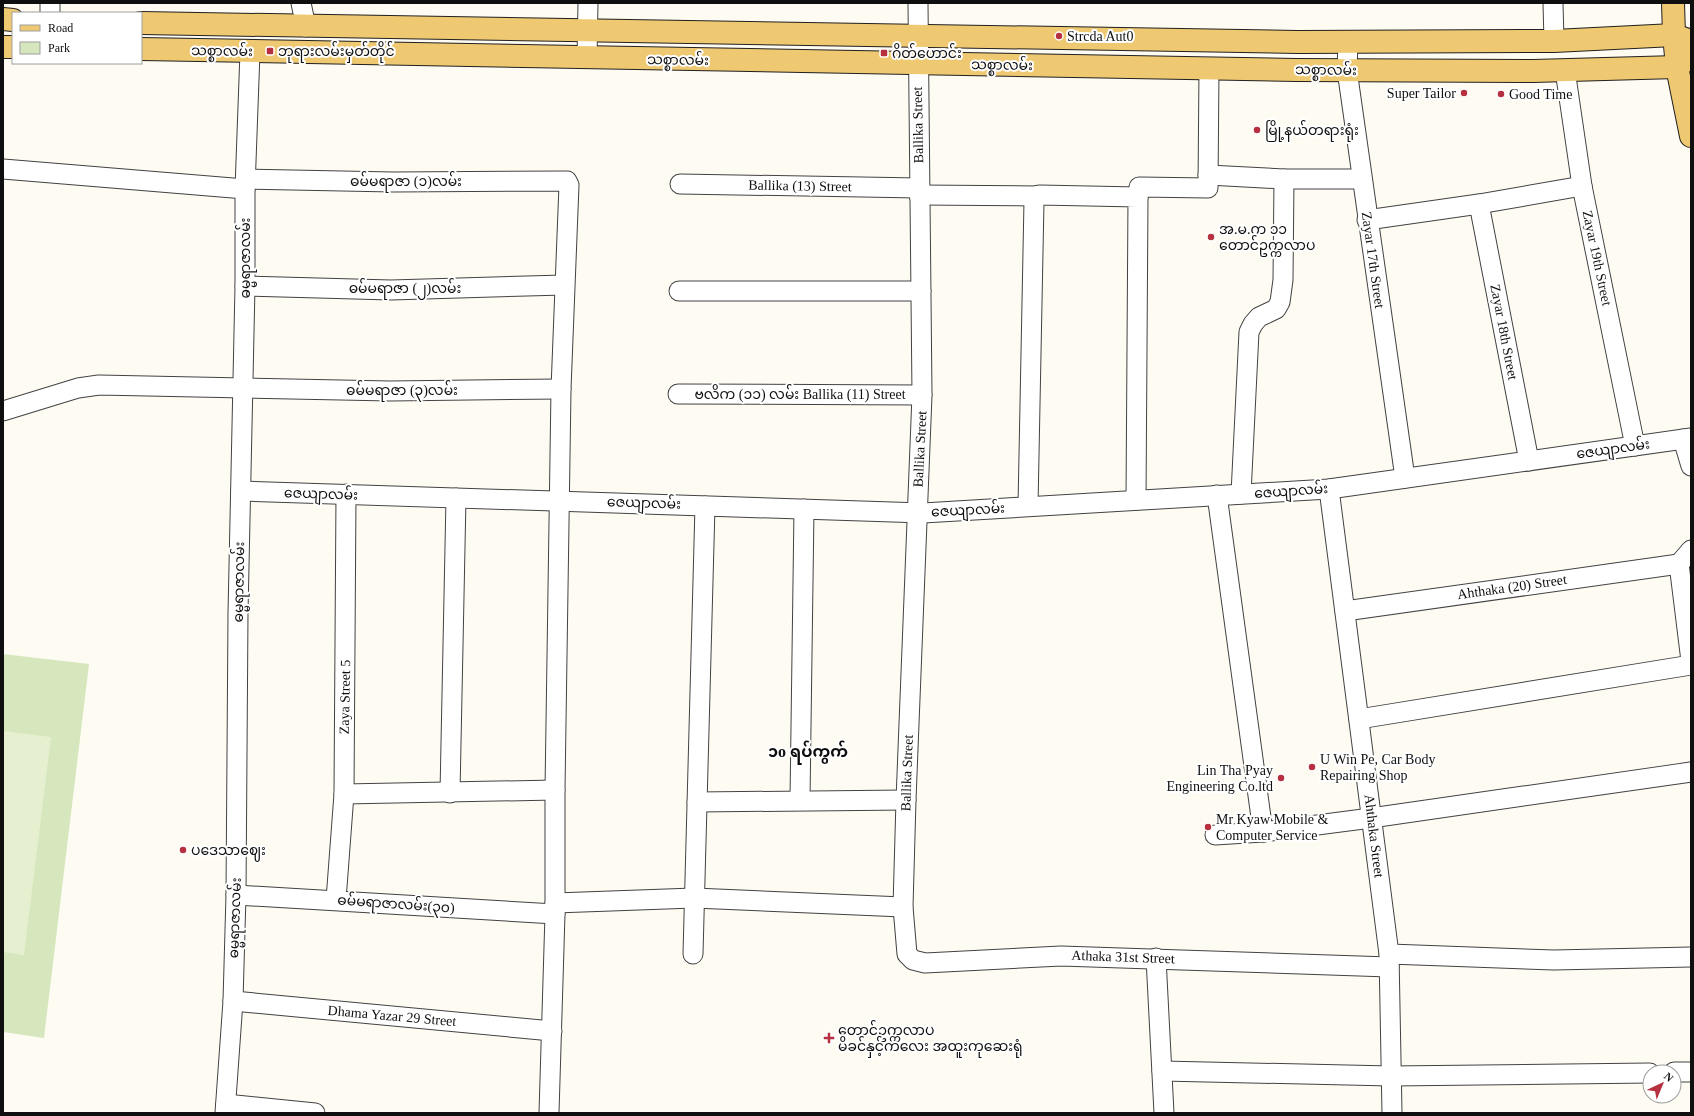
<svg xmlns="http://www.w3.org/2000/svg" width="1694" height="1116" viewBox="0 0 1694 1116" font-family="'Times New Roman','Noto Sans Myanmar',serif">
	<style>
		.green { fill: #d6e7be }
		.pitch { fill: #e6efcf }
		.lines { fill: none; stroke-linecap: round; stroke-linejoin: round }
		.minor-casing { stroke: #424242; stroke-width: 21 }
		.major-casing { stroke: #202020; stroke-width: 24 }
		.minor { stroke: #fff; stroke-width: 19 }
		.major { stroke: #efc872; stroke-width: 22 }
		.poi-dot { fill: #b63040; stroke: #fff; stroke-width: 1.5 }
		.labels { text-anchor: middle; dominant-baseline: central; stroke-width: 4; stroke-linejoin: round; paint-order: stroke }
		.poi-label { font-size: 14px; fill: #0f0f0f; stroke: #fff; text-anchor: start }
		.street-label { font-size: 14px; fill: #0f0f0f; stroke: #fff }
		.quarter-label { font-size: 16px; font-weight: bold; fill: #0f0f0f; stroke: #fff }
	</style>
	<rect width="100%" height="100%" fill="#fefbf2"/>
	<polygon class="green" points="3,654 89,664 44,1038 3,1032"/>
	<polygon class="pitch" points="3,731 51,737 24,955 3,952"/>
	<g class="lines">
		<defs>
			<g id="minor">
				<polyline points="301,3 306,27"/>
				<polyline points="918,3 922,395 906,800 903,907 907,954 913,960 925,963 1061,956 1389,967"/>
				<polyline points="1553,3 1554,41"/>
				<polyline points="50,13 50,3"/>
				<polyline points="1348,42 1347,70 1405,478"/>
				<polyline points="587,58 588,3"/>
				<polyline points="1565,70 1582,186 1635,446"/>
				<polyline points="3,169 245,189"/>
				<polyline points="1208,175 1284,179 1362,179"/>
				<polyline points="246,179 393,182 567,181 569,185 561,389 555,790 555,914 549,1113"/>
				<polyline points="680,184 919,188"/>
				<polyline points="919,195 1036,196"/>
				<polyline points="1138,197 1139,187 1208,188 1209,68"/>
				<polyline points="1479,204 1529,461"/>
				<polyline points="1367,220 1479,204 1582,186"/>
				<polyline points="245,286 391,290 564,285"/>
				<polyline points="679,291 921,291"/>
				<polyline points="678,394 922,395"/>
				<polyline points="3,411 78,388 99,385 390,391 561,389"/>
				<polyline points="1683,439 1691,466"/>
				<polyline points="1329,489 1389,954 1392,1113"/>
				<polyline points="241,491 923,513 1329,489 1691,438"/>
				<polyline points="1241,494 1249,332 1253,324 1259,317 1276,309 1280,302 1283,280 1284,179"/>
				<polyline points="1217,495 1263,832"/>
				<polyline points="1028,506 1034,201 1036,196 1039,195 1138,197 1136,500"/>
				<polyline points="1691,550 1679,564 1691,661"/>
				<polyline points="1345,611 1679,564"/>
				<polyline points="1359,719 1691,665"/>
				<polyline points="450,793 456,498"/>
				<polyline points="344,794 555,790"/>
				<polyline points="800,800 804,509"/>
				<polyline points="697,802 906,800"/>
				<polyline points="1215,835 1263,832 1371,818 1691,772"/>
				<polyline points="236,895 555,914"/>
				<polyline points="336,900 344,794 346,494"/>
				<polyline points="555,903 694,898 903,907"/>
				<polyline points="693,954 705,506"/>
				<polyline points="1389,954 1554,960 1691,957"/>
				<polyline points="1156,958 1164,1113"/>
				<polyline points="233,1001 552,1031"/>
				<polyline points="1162,1071 1391,1076 1650,1073"/>
				<polyline points="1674,1072 1691,1072"/>
				<polyline points="226,1104 315,1113"/>
				<polyline points="225,1113 233,1001 236,895 238,613 245,286 245,189 250,52"/>
			</g>
			<g id="major">
				<polyline points="1673,3 1674,35 1677,67 1691,136"/>
				<polyline points="3,19 13,20"/>
				<polyline points="141,23 1298,42 1554,41 1674,35 1691,41"/>
				<polyline points="3,47 13,47"/>
				<polyline points="141,49 1296,70 1533,71 1677,67 1691,56"/>
			</g>
		</defs>
		<use href="#minor" class="minor-casing"/>
		<use href="#major" class="major-casing"/>
		<use href="#minor" class="minor"/>
		<use href="#major" class="major"/>
	</g>
	<g class="poi-dot">
		<circle cx="1059" cy="36" r="4"/>
		<rect x="266" y="47" width="8" height="8" rx="2"/>
		<rect x="880" y="49" width="8" height="8" rx="2"/>
		<circle cx="1464" cy="93" r="4"/>
		<circle cx="1501" cy="94" r="4"/>
		<circle cx="1257" cy="130" r="4"/>
		<circle cx="1211" cy="237" r="4"/>
		<circle cx="1312" cy="767" r="4"/>
		<circle cx="1281" cy="778" r="4"/>
		<circle cx="1208" cy="827" r="4"/>
		<circle cx="183" cy="850" r="4"/>
		<path d="M827 1032h4v4h4v4h-4v4h-4v-4h-4v-4h4z"/>
	</g>
	<g class="labels">
		<g class="poi-label">
			<text x="1067" y="36">Strcda Aut0</text>
			<text x="278" y="51">ဘုရားလမ်းမှတ်တိုင်</text>
			<text x="892" y="53">ဂိတ်ဟောင်း</text>
			<text x="1456" y="93" text-anchor="end">Super Tailor</text>
			<text x="1509" y="94">Good Time</text>
			<text x="1265" y="130">မြို့နယ်တရားရုံး</text>
			<text x="1219" y="229">အ.မ.က ၁၁<tspan x="1219" dy="16">တောင်ဥက္ကလာပ</tspan></text>
			<text x="1320" y="759">U Win Pe, Car Body<tspan x="1320" dy="16">Repairing Shop</tspan></text>
			<text x="1273" y="770" text-anchor="end">Lin Tha Pyay<tspan x="1273" dy="16">Engineering Co.ltd</tspan></text>
			<text x="1216" y="819">Mr Kyaw Mobile &amp;<tspan x="1216" dy="16">Computer Service</tspan></text>
			<text x="191" y="850">ပဒေသာဈေး</text>
			<text x="838" y="1030">တောင်ဥက္ကလာပ<tspan x="838" dy="16">မိခင်နှင့်ကလေး အထူးကုဆေးရုံ</tspan></text>
		</g>
		<g class="street-label">
			<text transform="translate(222 51) rotate(1)">သစ္စာလမ်း</text>
			<text transform="translate(678 60) rotate(1)">သစ္စာလမ်း</text>
			<text transform="translate(1002 65) rotate(1)">သစ္စာလမ်း</text>
			<text transform="translate(1326 70) rotate(1)">သစ္စာလမ်း</text>
			<text transform="translate(918 125) rotate(-91)">Ballika Street</text>
			<text x="406" y="181">ဓမ်မရာဇာ (၁)လမ်း</text>
			<text transform="translate(800 186) rotate(1)">Ballika (13) Street</text>
			<text transform="translate(245 258) rotate(-90)">ဓမ္မရာဇာလမ်း</text>
			<text transform="translate(1597 258) rotate(78)">Zayar 19th Street</text>
			<text transform="translate(1373 260) rotate(82)">Zayar 17th Street</text>
			<text x="405" y="288">ဓမ်မရာဇာ (၂)လမ်း</text>
			<text transform="translate(1504 332) rotate(79)">Zayar 18th Street</text>
			<text x="402" y="390">ဓမ်မရာဇာ (၃)လမ်း</text>
			<text x="800" y="394">ဗလိက (၁၁) လမ်း Ballika (11) Street</text>
			<text transform="translate(920 449) rotate(-87)">Ballika Street</text>
			<text transform="translate(1613 449) rotate(-8)">ဇေယျာလမ်း</text>
			<text transform="translate(1291 491) rotate(-4)">ဇေယျာလမ်း</text>
			<text transform="translate(321 494) rotate(2)">ဇေယျာလမ်း</text>
			<text transform="translate(644 503) rotate(2)">ဇေယျာလမ်း</text>
			<text transform="translate(968 510) rotate(-3)">ဇေယျာလမ်း</text>
			<text transform="translate(239 582) rotate(-89)">ဓမ္မရာဇာလမ်း</text>
			<text transform="translate(1512 587) rotate(-8)">Ahthaka (20) Street</text>
			<text transform="translate(345 697) rotate(-89)">Zaya Street 5</text>
			<text transform="translate(907 773) rotate(-88)">Ballika Street</text>
			<text transform="translate(1374 836) rotate(83)">Ahthaka Street</text>
			<text transform="translate(396 904) rotate(4)">ဓမ်မရာဇာလမ်း(၃၀)</text>
			<text transform="translate(235 918) rotate(-88)">ဓမ္မရာဇာလမ်း</text>
			<text transform="translate(1123 957) rotate(2)">Athaka 31st Street</text>
			<text transform="translate(392 1016) rotate(5)">Dhama Yazar 29 Street</text>
		</g>
		<g class="quarter-label">
			<text x="808" y="751">၁o ရပ်ကွက်</text>
		</g>
	</g>
	<rect width="1694" height="1116" fill="none" stroke="#0f0f0f" stroke-width="8"/>
	<rect x="12" y="12" width="130" height="52" fill="#ffffff" stroke="#9f9f9f"/>
	<rect x="20" y="25" width="20" height="6" fill="#efc872" stroke="#9f9f9f"/>
	<text x="48" y="32" font-size="12" fill="#0f0f0f">Road</text>
	<rect x="20" y="42" width="20" height="12" fill="#d6e7be" stroke="#9f9f9f"/>
	<text x="48" y="52" font-size="12" fill="#0f0f0f">Park</text>
	<g transform="translate(1662 1084) rotate(44)"><circle r="19" fill="#ffffff" stroke="#9f9f9f"/>
	<path d="M0-3L7 15L0 10L-7 15Z" fill="#b63040"/>
	<text y="-6" font-size="11" font-weight="bold" text-anchor="middle" fill="#0f0f0f">N</text>
	</g>
</svg>
